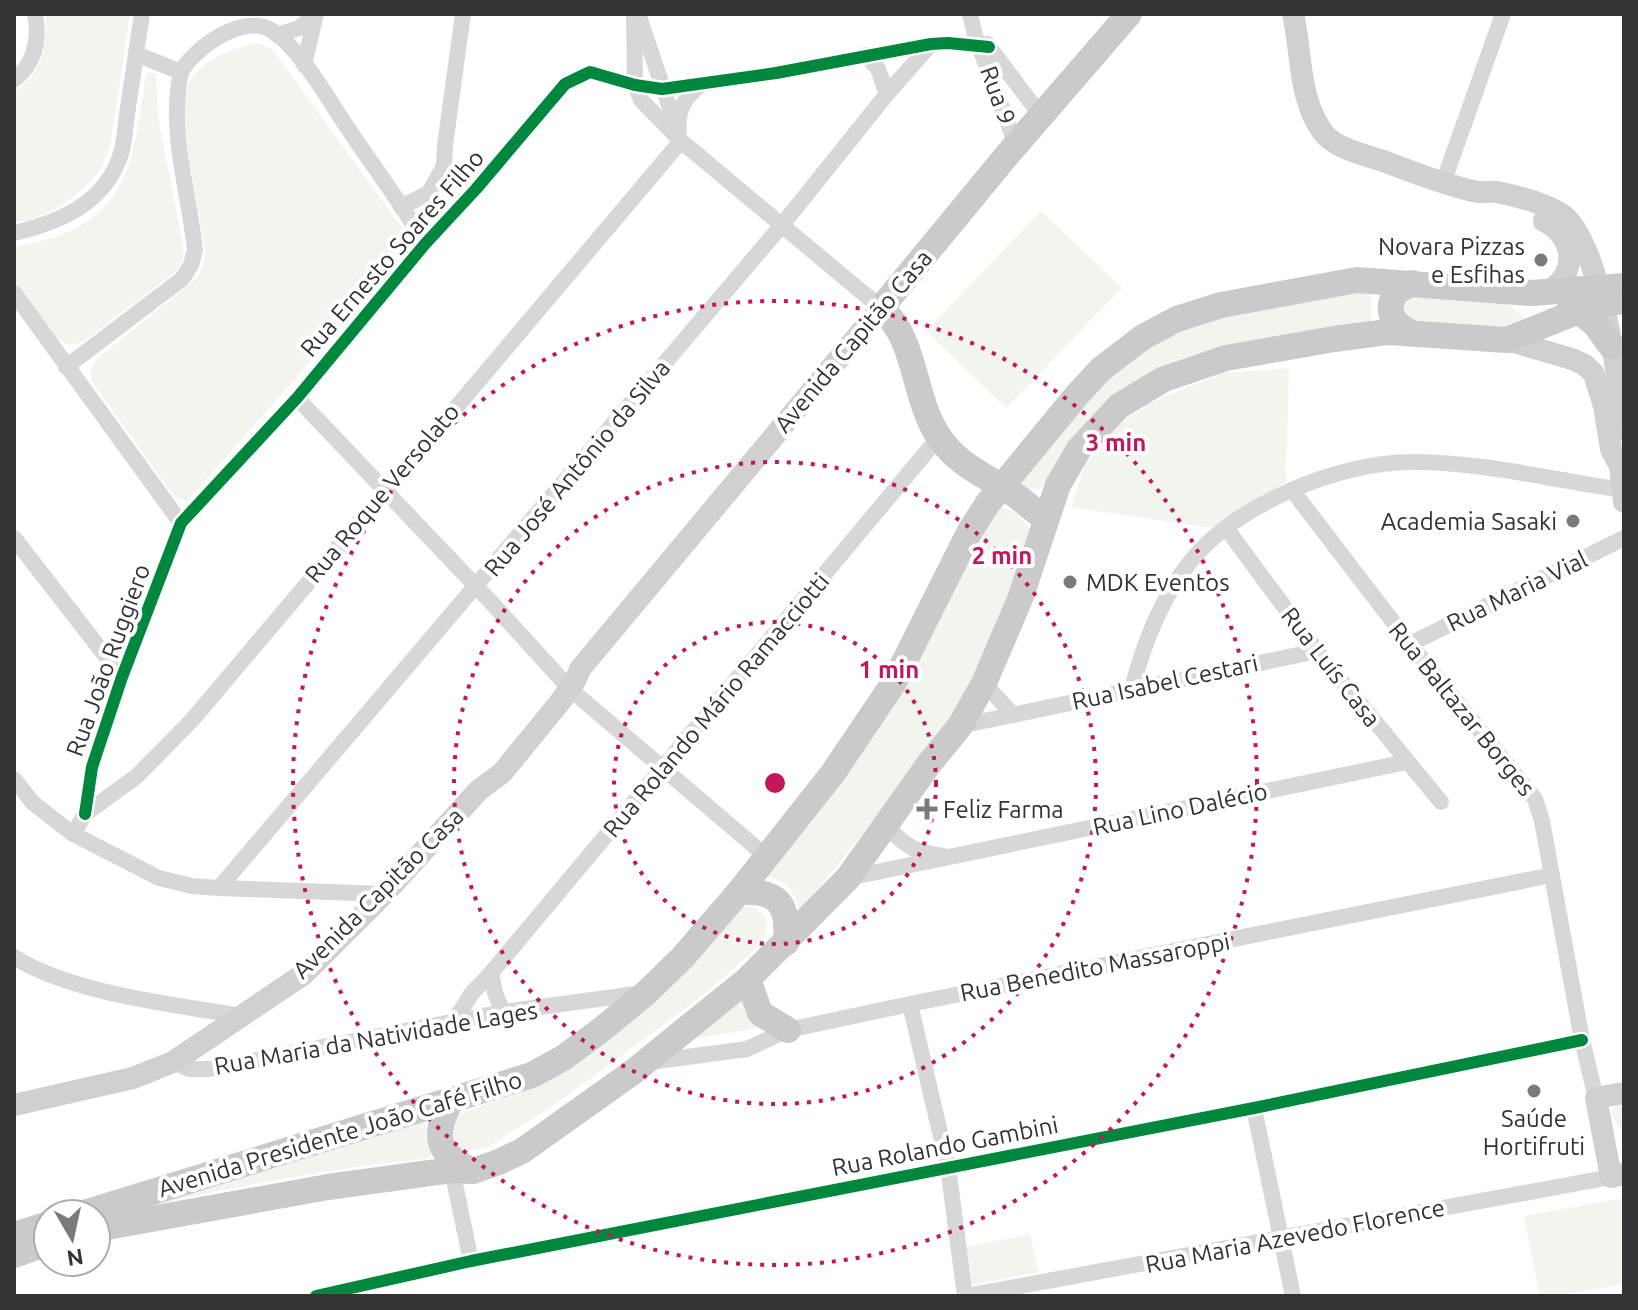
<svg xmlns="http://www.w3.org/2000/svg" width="1638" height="1310" viewBox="0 0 1638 1310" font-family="Ubuntu,sans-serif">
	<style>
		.green { fill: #f1f5ed }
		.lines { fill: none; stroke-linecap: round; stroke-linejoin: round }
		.street { stroke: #d7d7d7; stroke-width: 16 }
		.secondary { stroke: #d0d0d0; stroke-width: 22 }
		.primary { stroke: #cacaca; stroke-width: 26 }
		.cycleway-casing { stroke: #fff; stroke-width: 17 }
		.cycleway { stroke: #00873e; stroke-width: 12 }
		.ring { fill: none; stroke: #c2185b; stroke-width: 4; stroke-dasharray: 4 8 }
		.poi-dot { fill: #7a7a7a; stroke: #fff; stroke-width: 3 }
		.labels { text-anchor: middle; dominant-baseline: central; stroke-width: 8; stroke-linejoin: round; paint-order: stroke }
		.street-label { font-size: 24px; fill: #333; stroke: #fff }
		.poi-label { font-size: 24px; fill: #333; stroke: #fff; text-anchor: end }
		.centre { fill: #c2185b; stroke: #fff; stroke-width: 4 }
		.ring-label { font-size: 24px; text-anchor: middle; font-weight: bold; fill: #c2185b; stroke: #fff; stroke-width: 8; stroke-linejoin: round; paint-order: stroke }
	</style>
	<rect width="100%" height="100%" fill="#fff"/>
	<g class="green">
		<path d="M46,14H130L110,147L101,169L78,193L56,209L27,221H14V92C44,74 46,46 46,14Z"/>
		<path d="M257,43L272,49L410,239L407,252L188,500L176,499L92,382L90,370L97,359L197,278L204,264L205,248C200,217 177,112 187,88C199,59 230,50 257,43Z"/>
		<path d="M146,73L156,74L158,117L183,245V259L175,272L83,342L69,345L56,339L14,281V247C127,228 132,172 146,73Z"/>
		<polygon points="1041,211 1122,288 1006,408 926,331"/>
		<polygon points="1371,289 1371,323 1296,333 1198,353 1169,363 1142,379 1047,483 1038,490 1026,489 1021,481 1106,374 1185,322"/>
		<polygon points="1405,294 1502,300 1523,317 1522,325 1511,331 1417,322 1404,317"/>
		<polygon points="1289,368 1286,482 1211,528 1071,507 1085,465 1116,427 1152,402 1223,373"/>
		<path d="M992,505C1009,506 1025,518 1032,534L1029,556L965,695L916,768L800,911C794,890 787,881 766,876Z"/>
		<polygon points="743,906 756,908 765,917 767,930 760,945 702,996 553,1106 487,1147 470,1151 457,1149 450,1137 457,1115 528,1089"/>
		<polygon points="745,997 763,1027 687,1040"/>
		<polygon points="1624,1102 1624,1134 1611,1115 1614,1107"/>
		<path d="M425,1118L426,1138L432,1158C318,1169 208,1192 96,1218Z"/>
		<polygon points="1624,1198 1624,1284 1556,1296 1540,1296 1524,1216"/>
		<polygon points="1030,1234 1038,1272 973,1285 966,1247"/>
	</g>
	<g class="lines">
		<g class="street">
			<polyline points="463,14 445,145 444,166 476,189"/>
			<polyline points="634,14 635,85 641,100 681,141 881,308"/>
			<polyline points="638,14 679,135"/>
			<polyline points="970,14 975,35 1016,145"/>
			<polyline points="277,35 299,28 315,15"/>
			<polyline points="987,44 1041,116"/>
			<path d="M136,54L181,72C194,48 244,12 273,31C301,50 328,99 347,127C373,166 402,204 425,244"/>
			<polyline points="866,55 878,69 887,94"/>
			<polyline points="304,65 316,14"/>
			<path d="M14,80C35,63 40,40 35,14"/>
			<path d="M679,127C677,108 687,95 702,84"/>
			<polyline points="1443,183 1503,14"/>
			<polyline points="401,207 429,193 444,166"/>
			<path d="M14,233C61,222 108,202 122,150C125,136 126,121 128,107C133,76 137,45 142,14"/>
			<polyline points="14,293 181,523"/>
			<path d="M66,367L182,279L191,265L195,250C189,191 168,131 181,72"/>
			<polyline points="297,398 490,601 570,689 767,857"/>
			<polyline points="1292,490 1410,644 1535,799 1542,821 1582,1040 1596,1098"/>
			<polyline points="1226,528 1317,651 1441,802"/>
			<polyline points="14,538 122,677"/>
			<polyline points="1410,644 1624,538"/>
			<polyline points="984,683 1013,715"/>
			<path d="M1132,688C1144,642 1161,599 1190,562C1236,504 1339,462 1412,462C1482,462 1554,480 1623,490"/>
			<polyline points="960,726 1317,651"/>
			<polyline points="14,779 33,803 73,834 159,878 192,886 219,888 384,894"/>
			<polyline points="85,814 92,767 122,677 181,523 297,398 425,244 476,189 565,84 590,72 635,85 662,89 776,73 931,44 948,43 989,47"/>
			<path d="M886,826C907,847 914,852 944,856"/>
			<polyline points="73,834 85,814 137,776 193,719 681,141"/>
			<polyline points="848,878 1407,762"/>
			<polyline points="219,888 782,225 887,94 931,44"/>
			<path d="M14,957C73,994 172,1004 241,1016"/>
			<polyline points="491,973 495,993 503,1012"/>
			<polyline points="910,1004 948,1167 965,1296"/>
			<polyline points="453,1023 472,993 491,973 939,437"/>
			<polyline points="173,1062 189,1069 210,1069 503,1012 643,993"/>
			<polyline points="650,1062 747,1049 788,1030 910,1004 1552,875"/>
			<polyline points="1254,1108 1293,1296"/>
			<polyline points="452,1170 471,1261"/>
			<polyline points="316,1296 471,1261 1254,1108 1582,1040"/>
			<polyline points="966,1296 1611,1177"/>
		</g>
		<g class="secondary">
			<path d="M1293,14C1302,53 1298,97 1322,131C1334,149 1366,155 1386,162C1415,173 1443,184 1473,191C1481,193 1489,191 1497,192C1517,196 1542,203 1560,213C1599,235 1620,385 1624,430"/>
			<path d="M1544,221C1576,237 1579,275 1546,292"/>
			<polyline points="1507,340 1572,359 1585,365 1594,374 1604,406 1611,449 1620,466 1624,502"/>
			<polyline points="1624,1093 1596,1098 1611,1177 1624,1174"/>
			<polyline points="14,1105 133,1078 173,1062 304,974 384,894 479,790 502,773 560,702 576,679 580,669 881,308"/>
		</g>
		<g class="primary">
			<polyline points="1570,304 1595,324 1611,346"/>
			<path d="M1410,332C1392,324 1385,310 1396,292L1412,283"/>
			<path d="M1046,520C1032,508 1017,495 1001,486C976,471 957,463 939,437C912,397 918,341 881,308L1008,154L1129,14"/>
			<path d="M739,892C779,890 789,904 786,943"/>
			<polyline points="748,979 760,1013 788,1030"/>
			<path d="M450,1102C432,1138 437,1154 473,1171"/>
			<polyline points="81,1214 532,1075 563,1058 601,1030 646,993 683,957 739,892 833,773 893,684 970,531 988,503 1077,395 1101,369 1143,337 1177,319 1221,305 1357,280 1531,293 1624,286"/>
			<polyline points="96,1229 328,1187 452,1170 473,1171 499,1162 522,1151 633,1072 748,979 848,878 929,764 960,726 984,683 1020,599 1058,485 1079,449 1119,406 1164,379 1226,358 1334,339 1388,332 1507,340 1591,306 1624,301"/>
			<polyline points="14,1235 48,1224"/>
			<polyline points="14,1255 48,1243"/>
		</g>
		<defs>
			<g id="cycleway">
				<polyline points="85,814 92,767 122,677 181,523 297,398 425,244 476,189 565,84 590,72 635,85 662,89 776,73 931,44 948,43 989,47"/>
				<polyline points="316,1296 471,1261 1254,1108 1582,1040"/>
			</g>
		</defs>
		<use href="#cycleway" class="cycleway-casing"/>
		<use href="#cycleway" class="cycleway"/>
	</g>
	<g class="ring">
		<circle cx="775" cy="783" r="161"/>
		<circle cx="775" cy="783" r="321"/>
		<circle cx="775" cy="783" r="482"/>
	</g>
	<g class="poi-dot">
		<circle cx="1541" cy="260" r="8"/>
		<circle cx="1573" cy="521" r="8"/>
		<circle cx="1070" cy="582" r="8"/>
		<path d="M923 797h8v8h8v8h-8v8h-8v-8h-8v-8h8z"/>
		<circle cx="1534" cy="1091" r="8"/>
	</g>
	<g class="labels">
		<g class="street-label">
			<text transform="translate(998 95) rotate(70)">Rua 9</text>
			<text transform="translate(392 253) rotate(-49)">Rua Ernesto Soares Filho</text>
			<text transform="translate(853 341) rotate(-50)">Avenida Capitão Casa</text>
			<text transform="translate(577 468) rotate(-50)">Rua José Antônio da Silva</text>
			<text transform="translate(382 493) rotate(-50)">Rua Roque Versolato</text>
			<text transform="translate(1517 591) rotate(-26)">Rua Maria Vial</text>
			<text transform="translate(108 660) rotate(-70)">Rua João Ruggiero</text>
			<text transform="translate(1331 667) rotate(52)">Rua Luís Casa</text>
			<text transform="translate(1165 682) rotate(-12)">Rua Isabel Cestari</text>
			<text transform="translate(716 705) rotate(-50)">Rua Rolando Mário Ramacciotti</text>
			<text transform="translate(1462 709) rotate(51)">Rua Baltazar Borges</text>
			<text transform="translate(1180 809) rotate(-12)">Rua Lino Dalécio</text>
			<text transform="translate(378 893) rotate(-45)">Avenida Capitão Casa</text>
			<text transform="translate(1095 967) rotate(-11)">Rua Benedito Massaroppi</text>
			<text transform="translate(376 1038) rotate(-10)">Rua Maria da Natividade Lages</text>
			<text transform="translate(340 1134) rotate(-17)">Avenida Presidente João Café Filho</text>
			<text transform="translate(945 1146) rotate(-11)">Rua Rolando Gambini</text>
			<text transform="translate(1295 1236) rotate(-11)">Rua Maria Azevedo Florence</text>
		</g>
		<g class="poi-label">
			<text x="1525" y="246">Novara Pizzas<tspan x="1525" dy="28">e Esfihas</tspan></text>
			<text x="1557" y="521">Academia Sasaki</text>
			<text x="1086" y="582" text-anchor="start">MDK Eventos</text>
			<text x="943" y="809" text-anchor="start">Feliz Farma</text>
			<text x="1534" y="1118" text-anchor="middle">Saúde<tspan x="1534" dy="28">Hortifruti</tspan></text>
		</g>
	</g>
	<circle cx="775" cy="783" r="12" class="centre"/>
	<g class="ring-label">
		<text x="1116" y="451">3 min</text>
		<text x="1002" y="564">2 min</text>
		<text x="889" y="678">1 min</text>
	</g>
	<rect width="1638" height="1310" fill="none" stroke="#333333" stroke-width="32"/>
	<g transform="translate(72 1238) rotate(171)"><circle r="38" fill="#ffffff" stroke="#adadad" stroke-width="2"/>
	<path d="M0-6L14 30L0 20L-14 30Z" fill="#7a7a7a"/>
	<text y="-12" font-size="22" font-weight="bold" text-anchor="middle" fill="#333333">N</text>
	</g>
</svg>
